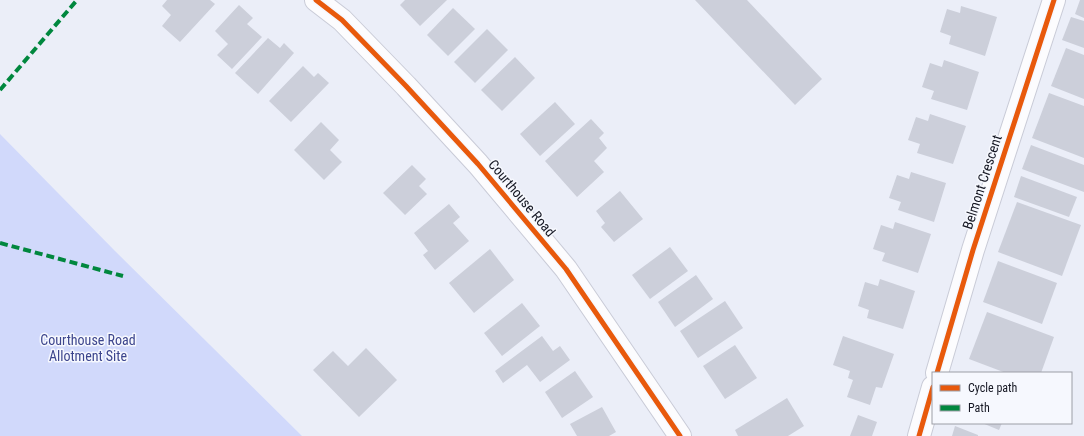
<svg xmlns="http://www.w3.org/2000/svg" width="1084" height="436" viewBox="0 0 1084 436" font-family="'Roboto Condensed',sans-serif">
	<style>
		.green { fill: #d1d9fb }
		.building { fill: #cccfda }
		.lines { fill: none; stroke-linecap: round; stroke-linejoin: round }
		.street-casing { stroke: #c9cbd7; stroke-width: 24 }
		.secondary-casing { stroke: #c9cbd7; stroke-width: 24 }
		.street { stroke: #fcfcfe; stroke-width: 22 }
		.secondary { stroke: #fcfcfe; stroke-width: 22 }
		.quiet { stroke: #00873e; stroke-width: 4; stroke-dasharray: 8 4; stroke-linecap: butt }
		.cycleway-casing { stroke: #f6f8fe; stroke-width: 8 }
		.cycleway { stroke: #e8590c; stroke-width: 5 }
		.labels { text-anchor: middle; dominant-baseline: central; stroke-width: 3; stroke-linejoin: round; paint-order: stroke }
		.street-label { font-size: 14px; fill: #151723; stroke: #f6f8fe }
		.park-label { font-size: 14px; fill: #3c458d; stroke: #f6f8fe }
	</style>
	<rect width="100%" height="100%" fill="#ebeef8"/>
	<polygon class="green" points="0,134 115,251 302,436 0,436"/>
	<g class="building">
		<polygon points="167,0 210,0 215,4 180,42 162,26 171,15 162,6"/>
		<polygon points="405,0 447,0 420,26 400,5"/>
		<polygon points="695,0 747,0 822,79 795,105"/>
		<polygon points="1080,0 1084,0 1084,18 1075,14"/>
		<polygon points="239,5 253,18 247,24 262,37 232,69 217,55 228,44 215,31"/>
		<polygon points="961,6 997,17 985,56 949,44 951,36 940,32 947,9 960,13"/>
		<polygon points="453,8 475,29 448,56 427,35"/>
		<polygon points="1071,17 1084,21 1084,48 1062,40"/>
		<polygon points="487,29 508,50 475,83 454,62"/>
		<polygon points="268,38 280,48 284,43 294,53 258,94 235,73"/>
		<polygon points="1066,48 1084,55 1084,99 1051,86"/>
		<polygon points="515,57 535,78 502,111 481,90"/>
		<polygon points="944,60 979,72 967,110 931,99 934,91 922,87 930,63 942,67"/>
		<polygon points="303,66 314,77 318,73 329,83 291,122 269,101"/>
		<polygon points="1049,93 1084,106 1084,158 1032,138"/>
		<polygon points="555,102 575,124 540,156 520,134"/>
		<polygon points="930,114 966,126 953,164 917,153 920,144 908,140 916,117 928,121"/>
		<polygon points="591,119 604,133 599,138 607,148 594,161 604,172 577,197 545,161"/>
		<polygon points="321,122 339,140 330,150 342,162 324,180 294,150"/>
		<polygon points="1031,145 1084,165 1084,192 1022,169"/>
		<polygon points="412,165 426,179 419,186 427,194 405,215 383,193"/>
		<polygon points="911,172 946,183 934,222 898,210 901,202 889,198 897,175 909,179"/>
		<polygon points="1021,176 1077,197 1069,217 1014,197"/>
		<polygon points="620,191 643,219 614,242 601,227 605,223 596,211"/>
		<polygon points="1017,202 1081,225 1062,276 998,252"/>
		<polygon points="449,204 460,217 453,223 469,241 435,270 423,255 428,251 414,233"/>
		<polygon points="895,222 931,234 918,273 882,261 885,253 873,249 881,225 893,229"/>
		<polygon points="670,247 688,271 650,299 632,275"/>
		<polygon points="490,249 514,280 474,313 449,283"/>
		<polygon points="998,261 1057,283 1042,324 983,302"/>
		<polygon points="696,275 713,299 675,327 658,302"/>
		<polygon points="880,279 915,291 903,329 867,318 869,310 858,306 865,282 878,286"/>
		<polygon points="725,301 743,328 698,358 680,331"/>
		<polygon points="522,303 540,326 502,356 484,333"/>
		<polygon points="987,312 1054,337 1041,373 1006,373 969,359"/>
		<polygon points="542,336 553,351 560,346 570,360 540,382 527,365 503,383 495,371"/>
		<polygon points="843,336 894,354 882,388 876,387 870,405 847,397 853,380 848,378 850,371 833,365"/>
		<polygon points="735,345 757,378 725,399 703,366"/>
		<polygon points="366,348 397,380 359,417 313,370 333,351 348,366"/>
		<polygon points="575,371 593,397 562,418 545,392"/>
		<polygon points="787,398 804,426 788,436 738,436 735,430"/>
		<polygon points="602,407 616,432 609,436 577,436 570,424"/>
		<polygon points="858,415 877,422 872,436 850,436"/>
		<polygon points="982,423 1002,423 999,430"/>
		<polygon points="955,426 978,435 978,436 952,436"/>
	</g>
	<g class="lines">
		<defs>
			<g id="street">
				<polyline points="937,373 973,250 1054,0"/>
				<polyline points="919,436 933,387"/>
			</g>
			<polyline id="secondary" points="316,0 342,20 406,86 478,164 566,269 680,436"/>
		</defs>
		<use href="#street" class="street-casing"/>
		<use href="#secondary" class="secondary-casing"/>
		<use href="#street" class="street"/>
		<use href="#secondary" class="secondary"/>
		<g class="quiet">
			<polyline points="0,90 77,0"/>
			<polyline points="0,243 123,276"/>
		</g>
		<defs>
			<g id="cycleway">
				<polyline points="316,0 342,20 406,86 478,164 566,269 680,436"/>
				<polyline points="937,373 973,250 1054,0"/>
				<polyline points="919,436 933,387"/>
			</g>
		</defs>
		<use href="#cycleway" class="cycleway-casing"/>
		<use href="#cycleway" class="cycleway"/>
	</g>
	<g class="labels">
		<g class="street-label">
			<text transform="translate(982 182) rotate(-72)">Belmont Crescent</text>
			<text transform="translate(522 198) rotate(50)">Courthouse Road</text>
		</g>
		<g class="park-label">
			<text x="88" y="340">Courthouse Road<tspan x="88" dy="16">Allotment Site</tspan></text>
		</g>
	</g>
	<rect x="932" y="372" width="140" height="52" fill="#f6f8fe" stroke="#9c9ea6"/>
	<rect x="940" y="385" width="20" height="6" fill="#e8590c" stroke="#9c9ea6"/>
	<text x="968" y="392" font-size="12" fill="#151723">Cycle path</text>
	<rect x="940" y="405" width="20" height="6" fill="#00873e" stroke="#9c9ea6"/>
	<text x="968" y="412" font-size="12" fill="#151723">Path</text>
</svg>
